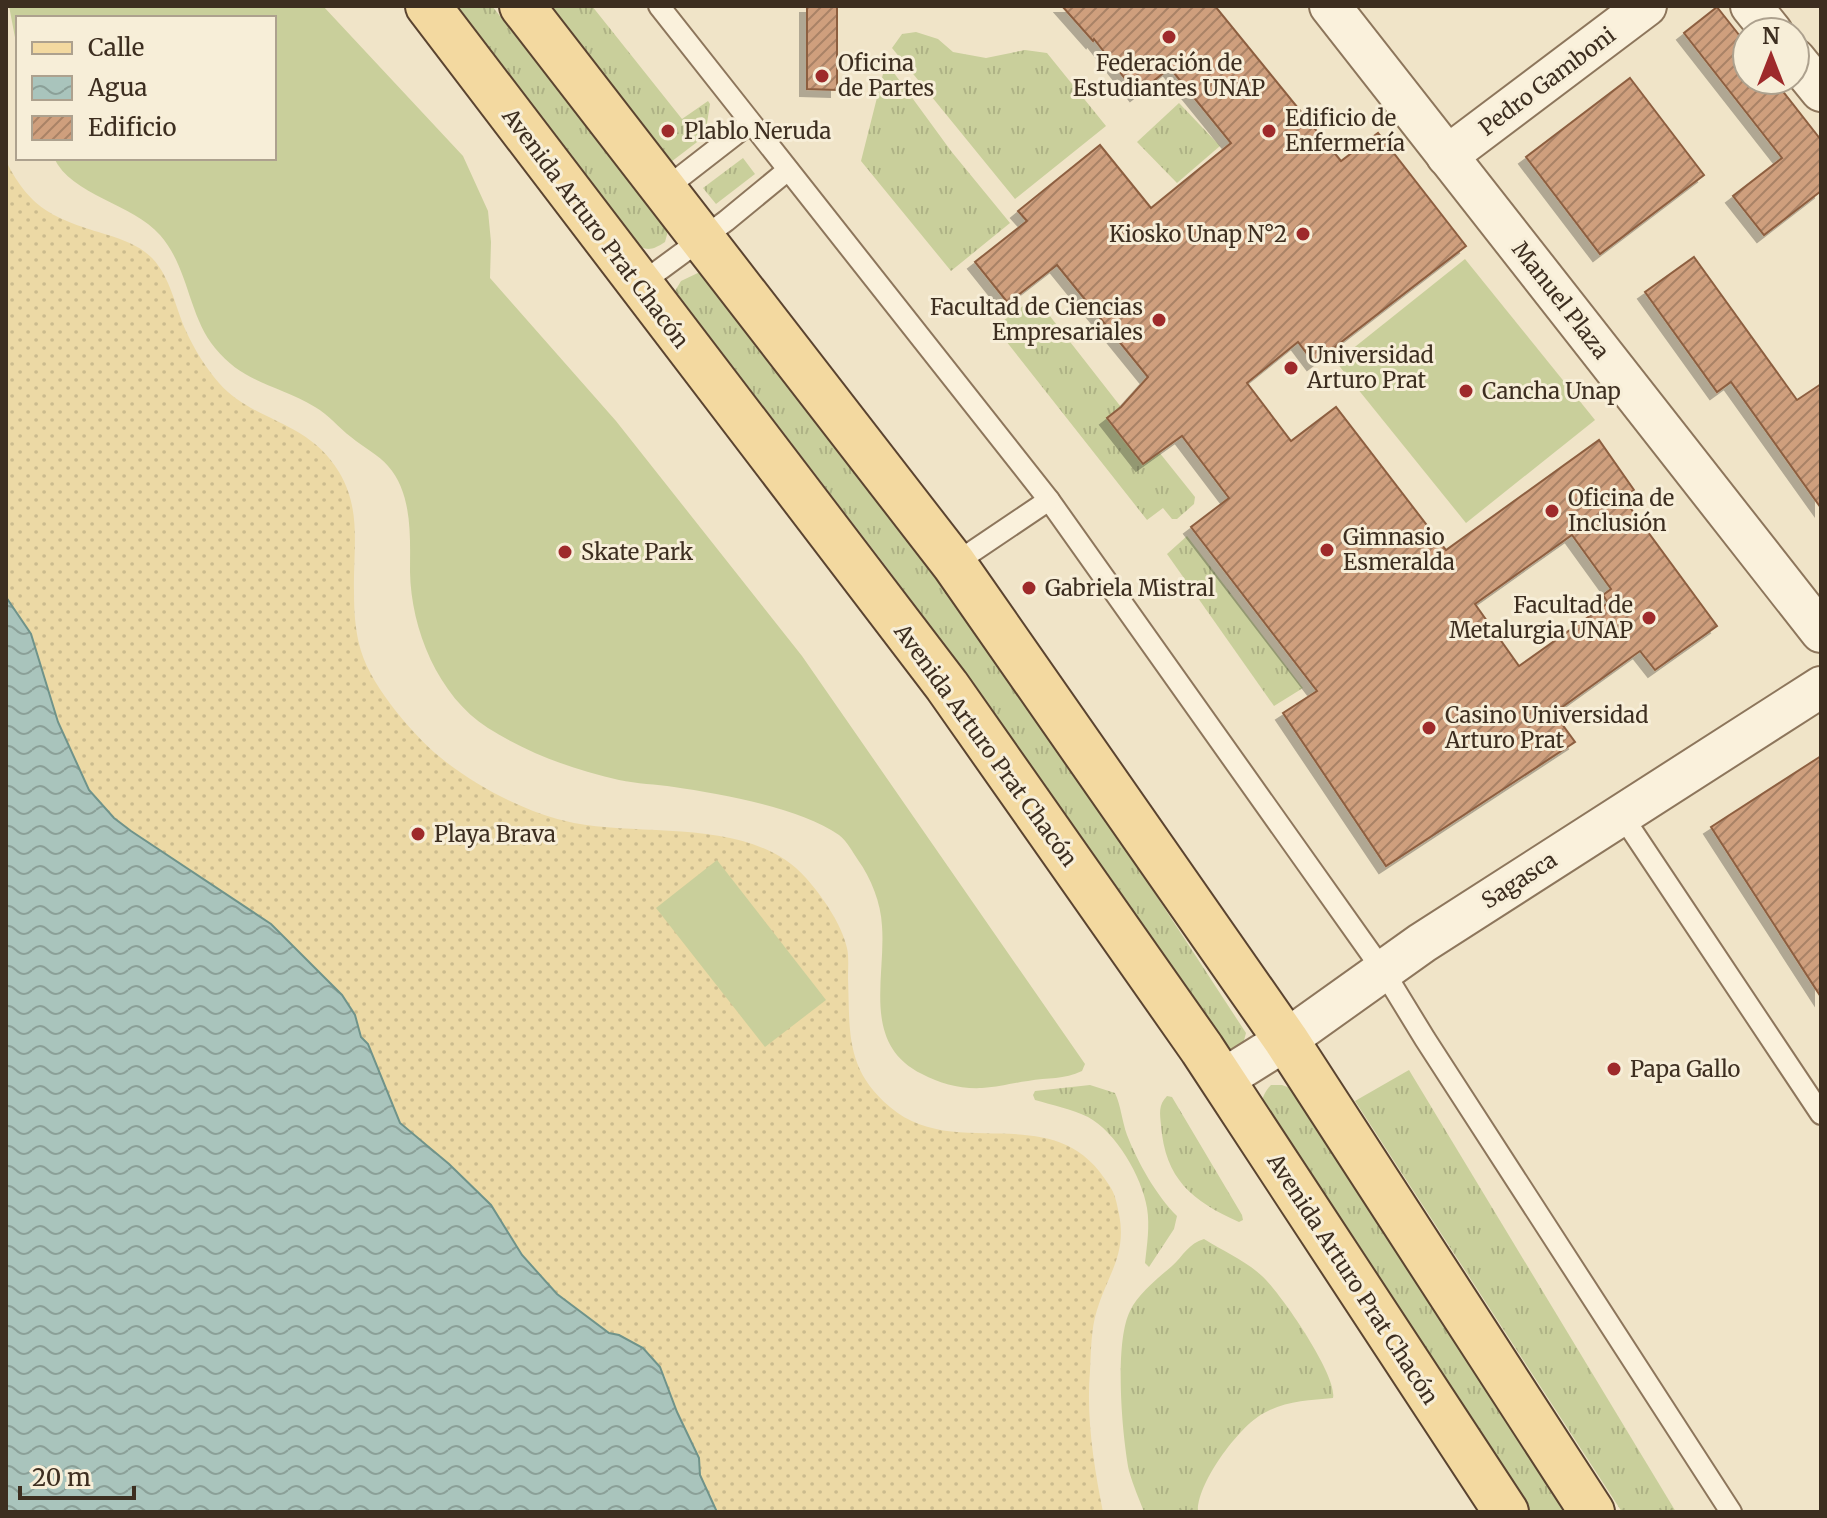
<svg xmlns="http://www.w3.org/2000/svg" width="1827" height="1518" viewBox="0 0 1827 1518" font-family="Merriweather,serif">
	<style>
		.grass { fill: url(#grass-tufts) }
		.sand { fill: url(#sand-dots) }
		.pitch { fill: #c9cf9b }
		.water { fill: url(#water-waves); stroke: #6f938a; stroke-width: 2 }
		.building { fill: url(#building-hatch); stroke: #8d5f41; stroke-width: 2; fill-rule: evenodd; filter: url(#shadow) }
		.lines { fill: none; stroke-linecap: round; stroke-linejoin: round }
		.lane-casing { stroke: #8d765c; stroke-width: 24 }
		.street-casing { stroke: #8d765c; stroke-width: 44 }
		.primary-casing { stroke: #5b4430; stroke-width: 48 }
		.lane { stroke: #faf1dc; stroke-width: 20 }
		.street { stroke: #faf1dc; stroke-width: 40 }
		.primary { stroke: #f3d9a0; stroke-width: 44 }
		.poi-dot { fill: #9e2a2b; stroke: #f7eed8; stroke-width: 3 }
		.labels { text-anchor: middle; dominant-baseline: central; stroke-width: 6; stroke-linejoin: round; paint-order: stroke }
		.poi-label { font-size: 22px; fill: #3d2e20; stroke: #f7eed8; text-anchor: start }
		.street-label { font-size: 22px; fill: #3d2e20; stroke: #f7eed8 }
	</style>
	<defs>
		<pattern id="grass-tufts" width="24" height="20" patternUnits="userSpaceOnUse" patternTransform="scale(2)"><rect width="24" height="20" fill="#c9cf9b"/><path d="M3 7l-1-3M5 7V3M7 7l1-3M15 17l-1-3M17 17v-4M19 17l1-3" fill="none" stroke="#aeb285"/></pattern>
		<pattern id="sand-dots" width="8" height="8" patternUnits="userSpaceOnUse" patternTransform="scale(2)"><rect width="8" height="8" fill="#ecd9a5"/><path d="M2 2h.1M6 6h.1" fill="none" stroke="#cbbb8e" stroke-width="1.8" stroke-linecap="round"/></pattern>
		<pattern id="water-waves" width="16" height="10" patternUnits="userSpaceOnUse" patternTransform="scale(2)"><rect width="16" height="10" fill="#a9c4bc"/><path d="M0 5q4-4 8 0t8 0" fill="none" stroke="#8ba098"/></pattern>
		<pattern id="building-hatch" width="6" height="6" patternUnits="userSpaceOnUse" patternTransform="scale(2)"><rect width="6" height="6" fill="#cf9f7d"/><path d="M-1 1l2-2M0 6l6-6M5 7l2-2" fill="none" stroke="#a98266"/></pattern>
		<filter id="shadow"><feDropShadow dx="-7" dy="7" stdDeviation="0" flood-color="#0004"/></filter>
	</defs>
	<rect width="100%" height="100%" fill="#f0e4c8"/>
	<g class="grass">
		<path d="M447,6H492L665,225L668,231L665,242C653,250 646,252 634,243Z"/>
		<polygon points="544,6 592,6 682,119 708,101 710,104 705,136 667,165"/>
		<polygon points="916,32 938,39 953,52 986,58 1025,50 1047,53 1106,126 1015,199 892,48 902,34"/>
		<polygon points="886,62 951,151 1010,223 951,271 861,161"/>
		<polygon points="1179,103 1220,146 1177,183 1137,142"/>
		<polygon points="743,158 755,174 716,204 703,188"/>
		<polygon points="702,271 829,432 1062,751 1246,1033 1242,1048 1233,1053 1220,1052 1102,871 888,569 675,291 681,281"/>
		<polygon points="1035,297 1121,407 1107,419 1143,464 1159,452 1195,497 1194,504 1177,519 1172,519 1163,508 1147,520 995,327"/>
		<polygon points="1187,536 1303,688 1274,706 1167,554"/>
		<polygon points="1409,1070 1676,1512 1622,1512 1355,1101"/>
		<path d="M1090,1085L1115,1093C1121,1106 1122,1121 1127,1135C1138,1163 1156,1195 1177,1216L1174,1229L1149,1267L1145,1263C1147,1245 1150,1226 1147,1208C1142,1177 1116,1132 1088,1117C1072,1109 1052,1105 1035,1100L1033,1095L1035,1091Z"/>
		<path d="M1271,1085H1282L1290,1088L1571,1512H1531L1265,1114C1260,1102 1262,1095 1271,1085Z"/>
		<path d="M1167,1096L1172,1097L1242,1215L1243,1220L1239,1222C1192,1201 1165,1179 1161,1125C1160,1114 1158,1105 1167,1096Z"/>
		<path d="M1204,1239C1223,1251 1246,1261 1262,1276C1280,1292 1338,1376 1333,1398C1310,1400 1286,1401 1266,1412C1241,1423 1196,1484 1198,1512H1144C1139,1499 1133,1485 1129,1471C1122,1435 1114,1343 1130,1311C1138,1294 1157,1279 1172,1266C1183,1256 1189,1243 1204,1239Z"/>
	</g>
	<path class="sand" d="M6,161C31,211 56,219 108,235C124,240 140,246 152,258C171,278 175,307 186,331C194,349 206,368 219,383C253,422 308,420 339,472C362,510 353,549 354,591C354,611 355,631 361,651C372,688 416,739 446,762C483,790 529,814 574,823C646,837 752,817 806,878C822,896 841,923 847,948C849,957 848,969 848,978C850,1032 845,1069 890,1107C956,1164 1055,1095 1109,1185C1115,1193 1117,1204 1119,1214C1127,1254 1108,1274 1097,1310C1091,1328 1091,1352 1090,1371C1086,1417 1094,1467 1103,1512H717L700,1475L699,1458L670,1396L665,1376L619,1335L609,1333L557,1294L522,1255L491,1205L449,1164L400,1123L368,1044L361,1037L355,1015L342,995L271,924L131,831L114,818L90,790L58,722L31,634L6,597Z"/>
	<g class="pitch">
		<path d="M9,6H323L463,156L488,211L491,242L490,278L616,421L802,656L1085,1064L1082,1071C1064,1080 1048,1077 1028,1081C1012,1083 999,1087 982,1088C960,1089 941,1084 922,1074C861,1044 886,978 882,926C881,903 871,878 858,860C852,851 847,841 839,835C801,808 721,794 674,787C656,784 637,784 619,780C574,770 527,753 488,728C438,696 411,629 410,572C410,538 413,494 388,466C379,455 363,447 351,437C339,428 328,414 315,407C279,385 244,384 215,348C188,315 189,268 160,235C133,204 71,195 54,158H274V18H18V53Z"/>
		<polygon points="1465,259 1595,420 1466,523 1336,362"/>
		<polygon points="717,860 826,1000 765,1047 656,908"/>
	</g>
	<polygon class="water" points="6,597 31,634 58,722 89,790 114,818 131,831 271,924 342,995 355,1015 361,1037 368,1044 400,1123 449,1164 491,1205 522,1255 557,1294 609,1333 619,1335 643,1348 660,1367 677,1412 699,1458 700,1475 717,1512 6,1512"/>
	<g class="building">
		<polygon points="807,6 837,6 837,90 807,89"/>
		<path d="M1062,6H1215L1341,161L1378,133L1466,246L1314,363L1298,342L1247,383L1291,441L1336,407L1446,550L1599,440L1634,490L1623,498L1717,626L1655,670L1640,651L1554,713L1575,742L1386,866L1283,713L1317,691L1191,527L1229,498L1182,436L1143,464L1107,418L1121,407L1148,377L1057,265L1008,303L975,262L1027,221L1018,211L1100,145L1151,208L1231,143L1170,68L1137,94L1094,39L1093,41ZM1572,535L1611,589L1603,595L1608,603L1519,666L1475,604Z"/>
		<polygon points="1717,7 1747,45 1747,80 1774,80 1821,140 1821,191 1764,235 1733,196 1782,158 1684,33"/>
		<polygon points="1630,78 1704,175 1600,254 1526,157"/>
		<polygon points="1694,257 1797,400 1821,384 1821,508 1731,382 1717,392 1645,292"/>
		<polygon points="1821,756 1821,997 1711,827"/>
	</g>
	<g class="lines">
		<defs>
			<g id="lane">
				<polyline points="659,6 1049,500 1384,972 1425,1039 1731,1512"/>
				<polyline points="665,189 750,123"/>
				<polyline points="639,285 726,221 788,170"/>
				<polyline points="954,564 1049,500"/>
				<polyline points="1621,814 1821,1114"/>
			</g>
			<g id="street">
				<polyline points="1330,6 1821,632"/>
				<polyline points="1751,6 1772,32"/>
				<polyline points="1795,59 1821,91"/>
				<polyline points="1447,156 1646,6"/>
				<polyline points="1222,1080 1286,1040 1422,943 1821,687"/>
			</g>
			<g id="primary">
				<polyline points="428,6 947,686 1202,1049 1506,1512"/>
				<polyline points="522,6 954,564 1286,1040 1592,1512"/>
			</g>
		</defs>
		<use href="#lane" class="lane-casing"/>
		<use href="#street" class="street-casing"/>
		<use href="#primary" class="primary-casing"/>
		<use href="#lane" class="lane"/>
		<use href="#street" class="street"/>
		<use href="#primary" class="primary"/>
	</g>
	<g class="poi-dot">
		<circle cx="1169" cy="37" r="8"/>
		<circle cx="822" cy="76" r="8"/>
		<circle cx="668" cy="131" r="8"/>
		<circle cx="1269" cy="131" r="8"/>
		<circle cx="1303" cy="234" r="8"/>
		<circle cx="1159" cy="320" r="8"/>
		<circle cx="1291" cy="368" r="8"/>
		<circle cx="1466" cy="391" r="8"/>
		<circle cx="1552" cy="511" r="8"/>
		<circle cx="1327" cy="550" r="8"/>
		<circle cx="565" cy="552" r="8"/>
		<circle cx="1029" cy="588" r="8"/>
		<circle cx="1649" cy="618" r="8"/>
		<circle cx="1429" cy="728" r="8"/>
		<circle cx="418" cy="834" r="8"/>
		<circle cx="1614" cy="1069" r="8"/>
	</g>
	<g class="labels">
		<g class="poi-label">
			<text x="838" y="63">Oficina<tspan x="838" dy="25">de Partes</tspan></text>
			<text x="1169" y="63" text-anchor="middle">Federación de<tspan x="1169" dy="25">Estudiantes UNAP</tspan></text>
			<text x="1285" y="118">Edificio de<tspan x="1285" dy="25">Enfermería</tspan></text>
			<text x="684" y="131">Plablo Neruda</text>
			<text x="1287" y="234" text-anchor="end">Kiosko Unap N°2</text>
			<text x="1143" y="307" text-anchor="end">Facultad de Ciencias<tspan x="1143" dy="25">Empresariales</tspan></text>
			<text x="1307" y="355">Universidad<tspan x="1307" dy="25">Arturo Prat</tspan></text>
			<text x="1482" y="391">Cancha Unap</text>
			<text x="1568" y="498">Oficina de<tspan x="1568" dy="25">Inclusión</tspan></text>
			<text x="1343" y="537">Gimnasio<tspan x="1343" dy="25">Esmeralda</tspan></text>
			<text x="581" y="552">Skate Park</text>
			<text x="1045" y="588">Gabriela Mistral</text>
			<text x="1633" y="605" text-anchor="end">Facultad de<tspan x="1633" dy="25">Metalurgia UNAP</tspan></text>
			<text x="1445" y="715">Casino Universidad<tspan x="1445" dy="25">Arturo Prat</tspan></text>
			<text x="434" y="834">Playa Brava</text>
			<text x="1630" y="1069">Papa Gallo</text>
		</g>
		<g class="street-label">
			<text transform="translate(1547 81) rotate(-37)">Pedro Gamboni</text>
			<text transform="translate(596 228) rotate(53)">Avenida Arturo Prat Chacón</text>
			<text transform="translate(1561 300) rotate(52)">Manuel Plaza</text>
			<text transform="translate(986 745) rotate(54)">Avenida Arturo Prat Chacón</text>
			<text transform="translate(1519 880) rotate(-33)">Sagasca</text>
			<text transform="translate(1353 1279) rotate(57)">Avenida Arturo Prat Chacón</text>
		</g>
	</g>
	<rect width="1827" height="1518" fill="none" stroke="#3d2e20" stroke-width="16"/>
	<rect x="16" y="16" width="260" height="144" fill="#f7eed8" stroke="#ada18e" stroke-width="2"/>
	<rect x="32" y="42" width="40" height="12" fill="#f3d9a0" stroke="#ada18e" stroke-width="2"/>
	<text x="88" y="56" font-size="24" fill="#3d2e20">Calle</text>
	<rect x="32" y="76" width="40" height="24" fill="url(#water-waves)" stroke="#ada18e" stroke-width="2"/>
	<text x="88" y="96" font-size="24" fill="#3d2e20">Agua</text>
	<rect x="32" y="116" width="40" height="24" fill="url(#building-hatch)" stroke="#ada18e" stroke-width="2"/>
	<text x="88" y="136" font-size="24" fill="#3d2e20">Edificio</text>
	<g transform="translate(1771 56)"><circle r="38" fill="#f7eed8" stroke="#ada18e" stroke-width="2"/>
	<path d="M0-6L14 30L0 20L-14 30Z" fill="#9e2a2b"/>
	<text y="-12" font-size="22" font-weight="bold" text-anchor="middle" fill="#3d2e20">N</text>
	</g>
	<path d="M20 1486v12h114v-12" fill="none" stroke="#3d2e20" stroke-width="4"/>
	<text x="32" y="1486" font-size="24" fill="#3d2e20" stroke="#f7eed8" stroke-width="6" paint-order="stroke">20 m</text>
</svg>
